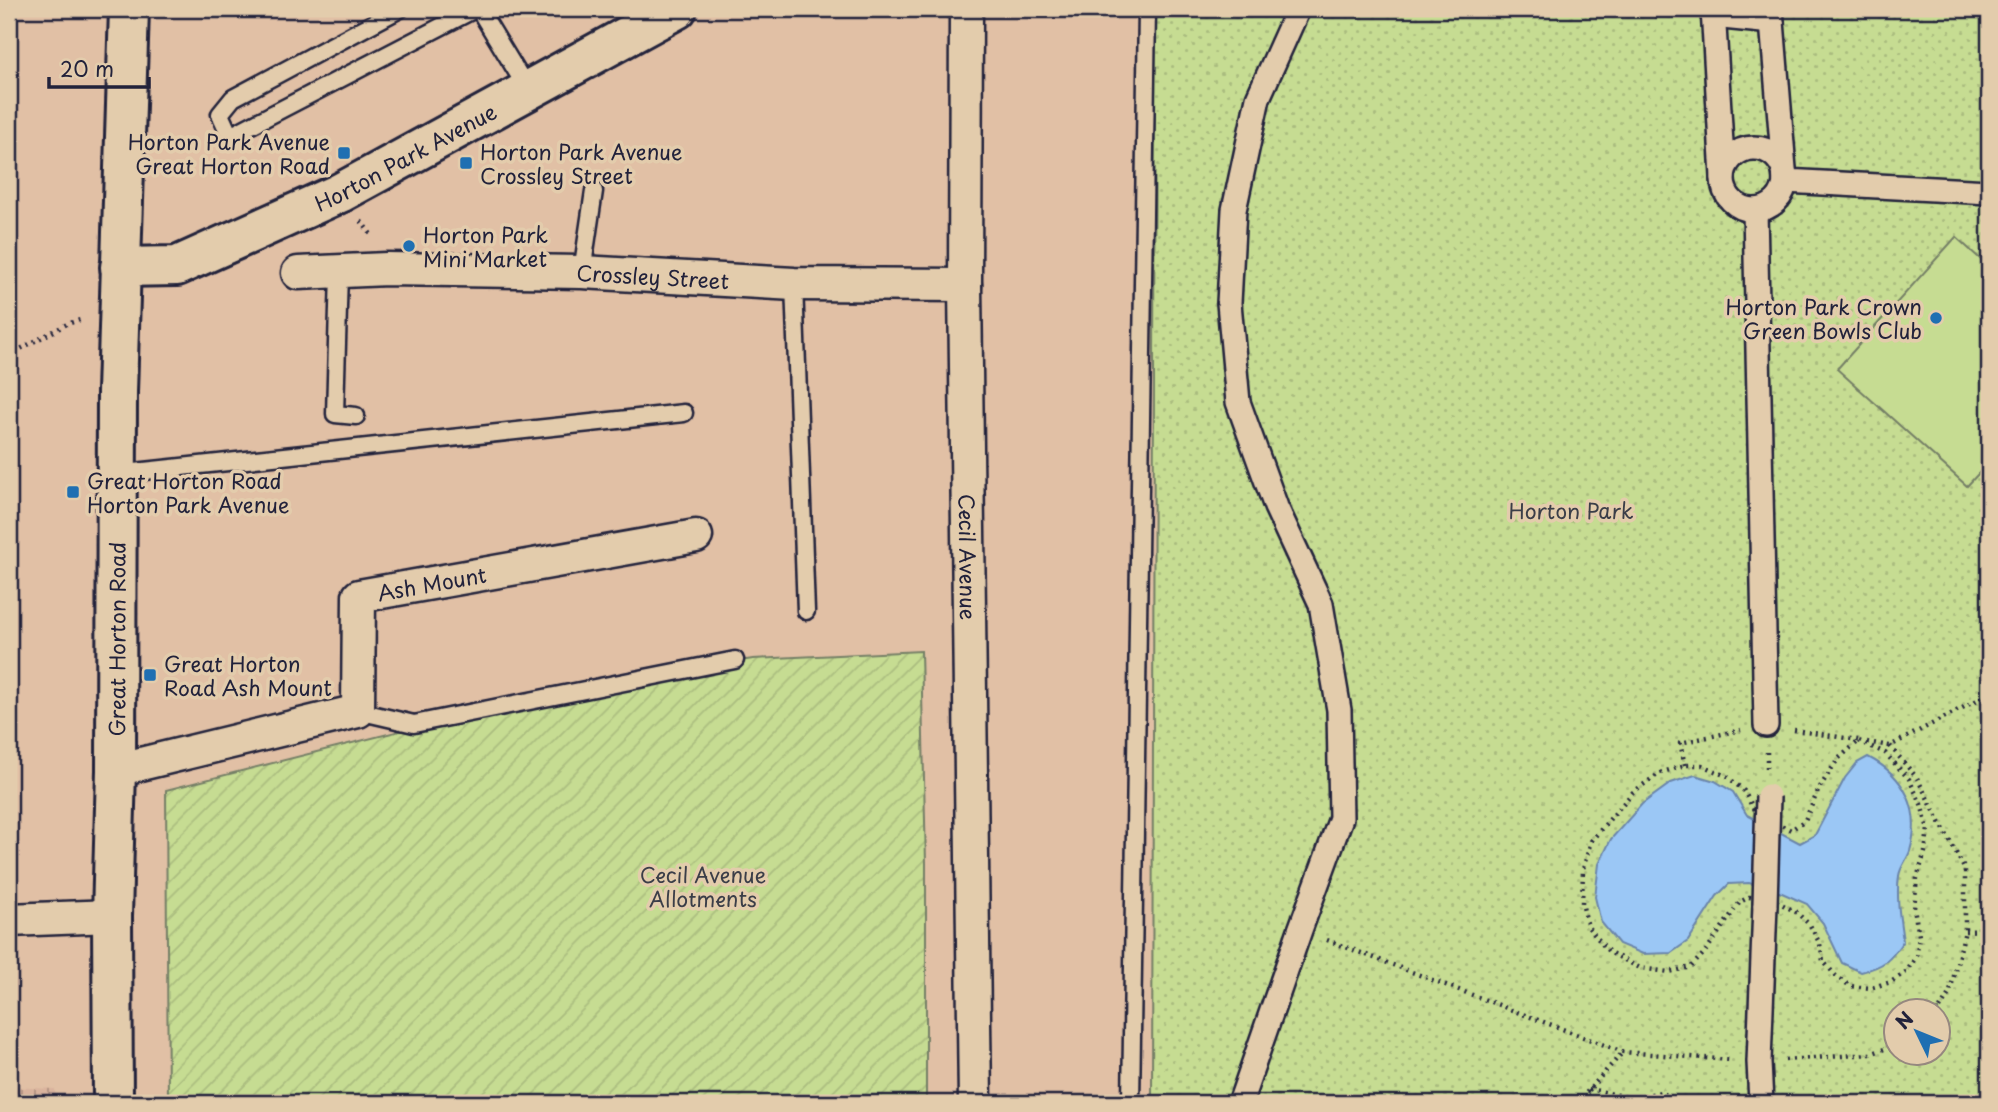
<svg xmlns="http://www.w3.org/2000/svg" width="1998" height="1112" viewBox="0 0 1998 1112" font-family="'Playpen Sans',sans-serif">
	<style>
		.industrial { fill: url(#industrial-grid) }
		.grass { fill: url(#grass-dots); stroke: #747f66; stroke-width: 2; fill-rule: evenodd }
		.garden { fill: url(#garden-furrows); stroke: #747f66; stroke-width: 2 }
		.pitch { fill: #c6dc92; stroke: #747f66; stroke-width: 2 }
		.water { fill: #9bc7f5; stroke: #6b85ab; stroke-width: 2 }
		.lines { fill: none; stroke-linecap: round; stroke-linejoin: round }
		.service-casing { stroke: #22223b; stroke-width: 21 }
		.pedestrian-casing { stroke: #22223b; stroke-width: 28 }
		.minor-casing { stroke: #22223b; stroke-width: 37 }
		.primary-casing { stroke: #22223b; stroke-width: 44 }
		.path { stroke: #22223b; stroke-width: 4.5; stroke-dasharray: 2 5; stroke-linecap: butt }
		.service { stroke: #e3ccac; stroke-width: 16 }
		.pedestrian { stroke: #e3ccac; stroke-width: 23 }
		.minor { stroke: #e3ccac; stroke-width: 32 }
		.primary { stroke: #e3ccac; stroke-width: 38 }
		.pedestrian-bridge-casing { stroke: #22223b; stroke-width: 28; stroke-linecap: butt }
		.pedestrian-bridge { stroke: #e3ccac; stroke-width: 23 }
		.poi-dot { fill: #1f6fb2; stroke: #e3ccac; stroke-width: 2.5 }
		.labels { text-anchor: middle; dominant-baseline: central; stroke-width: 7; stroke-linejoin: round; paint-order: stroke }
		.poi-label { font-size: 21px; fill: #22223b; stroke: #e3ccac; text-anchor: start }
		.street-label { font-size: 21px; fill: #22223b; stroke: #e3ccac }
		.park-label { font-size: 21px; fill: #3b3e48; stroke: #e3ccac }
	</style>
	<defs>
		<pattern id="industrial-grid" width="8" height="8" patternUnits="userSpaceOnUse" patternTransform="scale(1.75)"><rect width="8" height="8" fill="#d9b39d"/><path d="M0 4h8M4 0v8" fill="none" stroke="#b09181"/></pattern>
		<pattern id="grass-dots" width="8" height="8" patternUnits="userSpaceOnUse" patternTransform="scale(1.75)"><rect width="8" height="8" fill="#c6dc92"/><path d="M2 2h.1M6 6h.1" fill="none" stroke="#aabc7f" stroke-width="1.8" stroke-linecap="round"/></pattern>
		<pattern id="garden-furrows" width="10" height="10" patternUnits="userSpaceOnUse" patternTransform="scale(1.75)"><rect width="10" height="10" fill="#c6dc92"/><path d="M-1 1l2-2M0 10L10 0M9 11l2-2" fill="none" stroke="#aabc7f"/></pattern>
	</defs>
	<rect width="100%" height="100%" fill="#e1c0a5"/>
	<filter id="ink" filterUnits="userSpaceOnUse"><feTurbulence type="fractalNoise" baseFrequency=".0143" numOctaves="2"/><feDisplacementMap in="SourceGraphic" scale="14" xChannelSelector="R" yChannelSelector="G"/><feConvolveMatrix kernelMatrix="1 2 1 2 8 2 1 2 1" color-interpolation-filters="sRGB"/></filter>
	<g filter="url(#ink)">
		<polygon class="industrial" points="9,1087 55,1089 56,1103 9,1103"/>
		<path class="grass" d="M1155,9H1989V1103H1152ZM1896,1010H1938V1052H1896Z"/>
		<polygon class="garden" points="921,651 926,863 926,1103 168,1103 166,790 586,684 753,659"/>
		<polygon class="pitch" points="1956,237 1989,267 1989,462 1967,486 1837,369"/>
		<path class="water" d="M1868,757C1905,776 1922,810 1910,851C1907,860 1900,867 1899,876C1896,897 1900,920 1903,941C1890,961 1884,966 1861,972L1842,963L1823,923L1807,904L1782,893L1749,883L1729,884L1717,896L1688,941L1671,953L1643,954L1619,944L1601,922L1595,897L1599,864L1611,839L1642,804L1671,783L1695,775L1715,781L1733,792L1747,815L1800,843L1815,835L1845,778L1857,763Z"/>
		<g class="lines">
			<defs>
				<g id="service">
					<polyline points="400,9 233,98 220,114 230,136 475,9"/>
					<polyline points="479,9 528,90"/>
					<polyline points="339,272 335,414 356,416"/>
					<polyline points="582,272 594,191"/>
					<polyline points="794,284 806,611"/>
					<polyline points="116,474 684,413"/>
					<polyline points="358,711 414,724 735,660"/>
					<polyline points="1131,1103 1147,9"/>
				</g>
				<g id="pedestrian">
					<polyline points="1713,9 1723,177"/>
					<polyline points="1771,9 1785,181 1989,192"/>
					<polyline points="1713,16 1772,22"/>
					<circle cx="1754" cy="179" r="31"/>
					<polyline points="1755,210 1766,725"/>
					<polyline points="1240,1103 1300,930 1341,818 1339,710 1321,604 1276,507 1238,402 1229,303 1234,210 1258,98 1298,9"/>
					<polyline points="1761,1103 1759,1062 1765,905"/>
				</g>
				<g id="minor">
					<path id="s1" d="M966,9L965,285L975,1103"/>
					<path id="s2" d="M298,273L387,269L582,272L794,284L965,285"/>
					<path id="s3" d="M116,770L358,711L359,596L696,536"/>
					<polyline points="9,920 112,916"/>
				</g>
				<g id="primary">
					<path id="s4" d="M120,267L177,266L340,193L677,9"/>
					<path id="s5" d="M113,1103L112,916L116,770L117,392L129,9"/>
				</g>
			</defs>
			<use href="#service" class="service-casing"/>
			<use href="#pedestrian" class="pedestrian-casing"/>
			<use href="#minor" class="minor-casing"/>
			<use href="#primary" class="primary-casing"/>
			<g class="path">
				<polyline points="361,221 373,237"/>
				<polyline points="9,355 67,324 83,319"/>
				<polyline points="1794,730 1858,740"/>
				<polygon points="1859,741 1885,753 1909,779 1921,804 1928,829 1925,852 1917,878 1914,908 1919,936 1917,955 1907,971 1891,982 1870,988 1850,986 1836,976 1823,961 1820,944 1810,925 1796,912 1778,902 1749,897 1740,902 1705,952 1691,967 1669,972 1640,968 1609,952 1588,927 1582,903 1583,869 1591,841 1633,792 1660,773 1685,765 1702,765 1728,777 1744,791 1755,812 1791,830 1805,820 1820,787 1838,759"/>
				<polyline points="1867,742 1890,746 1989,694"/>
				<polyline points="1890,746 1917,778 1965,870 1965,931 1950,992 1938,1012"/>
				<polyline points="1767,752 1767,771"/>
				<polyline points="1685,765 1680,743 1741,730"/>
				<polyline points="1965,931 1989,930"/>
				<polyline points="1327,940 1623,1052 1731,1060"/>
				<polyline points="1785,1060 1870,1054 1896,1045"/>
				<polyline points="1589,1089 1633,1098 1661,1092 1681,1103"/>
				<polyline points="1589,1090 1595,1103"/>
				<polyline points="1577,1103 1623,1052"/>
			</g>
			<use href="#service" class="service"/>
			<use href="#pedestrian" class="pedestrian"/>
			<use href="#minor" class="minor"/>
			<use href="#primary" class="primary"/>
			<defs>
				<polyline id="pedestrian-bridge" points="1765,905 1768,796"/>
			</defs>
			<use href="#pedestrian-bridge" class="pedestrian-bridge-casing"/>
			<use href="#pedestrian-bridge" class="pedestrian-bridge"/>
		</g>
	</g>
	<g class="poi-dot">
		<rect x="337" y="146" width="14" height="14" rx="3.5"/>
		<rect x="459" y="156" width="14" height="14" rx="3.5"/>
		<circle cx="409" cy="246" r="7"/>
		<circle cx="1936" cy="318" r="7"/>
		<rect x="66" y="485" width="14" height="14" rx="3.5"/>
		<rect x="143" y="668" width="14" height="14" rx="3.5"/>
	</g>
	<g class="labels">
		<g class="poi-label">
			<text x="330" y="141" text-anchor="end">Horton Park Avenue<tspan x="330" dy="24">Great Horton Road</tspan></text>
			<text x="480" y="151">Horton Park Avenue<tspan x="480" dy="24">Crossley Street</tspan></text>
			<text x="423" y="234">Horton Park<tspan x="423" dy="24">Mini Market</tspan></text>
			<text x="1922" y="306" text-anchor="end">Horton Park Crown<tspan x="1922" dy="24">Green Bowls Club</tspan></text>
			<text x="87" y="480">Great Horton Road<tspan x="87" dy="24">Horton Park Avenue</tspan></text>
			<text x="164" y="663">Great Horton<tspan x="164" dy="24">Road Ash Mount</tspan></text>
		</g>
		<g class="street-label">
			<text stroke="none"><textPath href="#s4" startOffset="310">Horton Park Avenue</textPath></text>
			<text stroke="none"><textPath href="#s2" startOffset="355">Crossley Street</textPath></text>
			<text stroke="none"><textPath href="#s1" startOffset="548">Cecil Avenue</textPath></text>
			<text stroke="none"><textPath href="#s3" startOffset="438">Ash Mount</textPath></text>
			<text stroke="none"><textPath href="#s5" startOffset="464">Great Horton Road</textPath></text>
		</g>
		<g class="park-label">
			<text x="1571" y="510">Horton Park</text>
			<text x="703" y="874">Cecil Avenue<tspan x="703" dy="24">Allotments</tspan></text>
		</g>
	</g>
	<rect width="1998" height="1112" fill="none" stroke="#e3ccac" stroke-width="35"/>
	<rect x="18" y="18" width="1963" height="1077" fill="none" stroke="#22223b" stroke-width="2.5" filter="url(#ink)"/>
	<g transform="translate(1917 1032) rotate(313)"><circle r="33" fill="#e3ccac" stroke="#96887f" stroke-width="2"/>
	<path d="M0-5L12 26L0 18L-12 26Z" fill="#1f6fb2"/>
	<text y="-10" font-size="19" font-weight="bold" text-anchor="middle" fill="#22223b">N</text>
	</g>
	<path d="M49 77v10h100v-10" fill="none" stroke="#22223b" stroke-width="3.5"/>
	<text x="60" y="77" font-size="21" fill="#22223b" stroke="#e3ccac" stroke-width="5" paint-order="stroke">20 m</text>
</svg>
